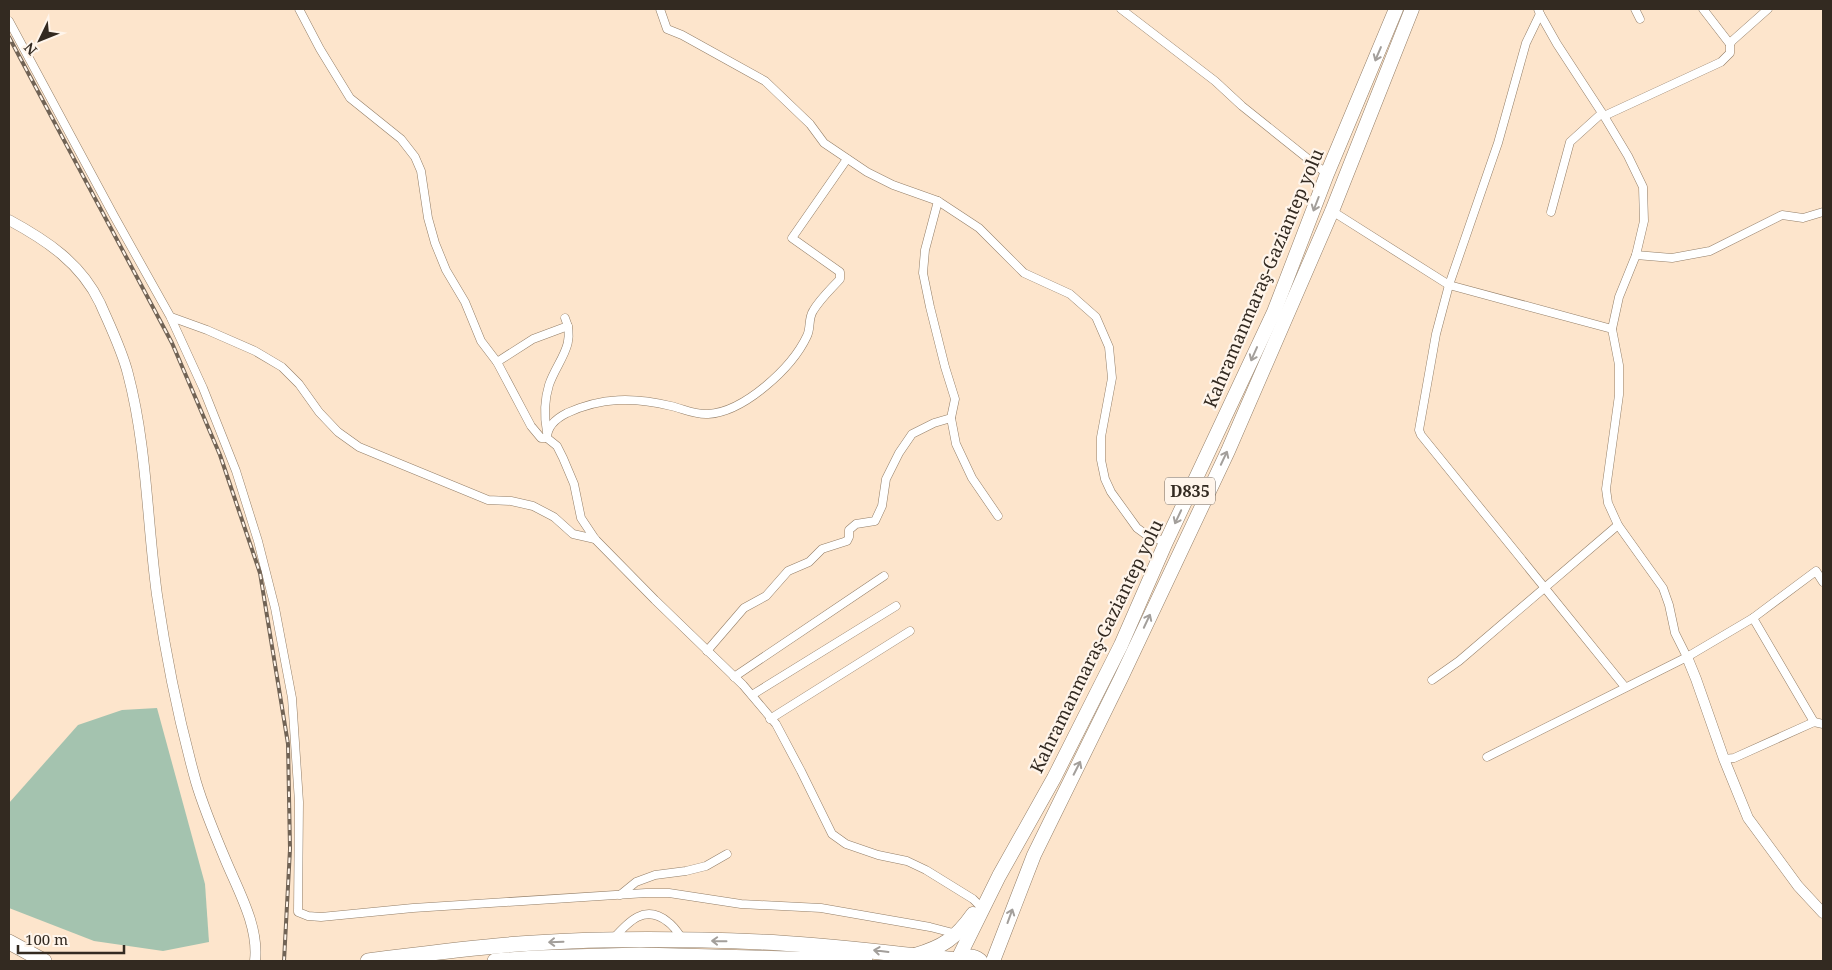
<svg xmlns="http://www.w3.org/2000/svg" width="1832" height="970" viewBox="0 0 1832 970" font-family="'Noto Serif',serif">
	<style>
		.green { fill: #a4c3af }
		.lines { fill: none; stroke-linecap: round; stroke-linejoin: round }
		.minor-casing { stroke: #937e67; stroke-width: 9 }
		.tertiary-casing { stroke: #937e67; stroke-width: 11 }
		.trunk-casing { stroke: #937e67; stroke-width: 15 }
		.motorway-casing { stroke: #937e67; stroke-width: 16 }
		.minor { stroke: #fff; stroke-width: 8 }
		.tertiary { stroke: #fff; stroke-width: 10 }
		.trunk { stroke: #fff; stroke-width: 14 }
		.motorway { stroke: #fff; stroke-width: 15 }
		.rail-casing { stroke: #716355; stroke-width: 4 }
		.rail { stroke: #fff5eb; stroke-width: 2; stroke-dasharray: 5.5; stroke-linecap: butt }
		.oneway { stroke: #a39f9b }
		.labels { text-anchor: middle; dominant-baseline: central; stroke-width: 4.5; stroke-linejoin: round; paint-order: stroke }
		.shield { fill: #fff5eb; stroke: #70675e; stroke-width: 1 }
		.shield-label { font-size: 16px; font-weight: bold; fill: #332a21 }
		.street-label { font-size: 18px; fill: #332a21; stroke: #fff5eb }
	</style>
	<rect width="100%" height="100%" fill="#fde5cc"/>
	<polygon class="green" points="157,708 205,884 209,942 163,951 94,941 9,908 9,803 78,725 122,710"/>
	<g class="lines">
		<defs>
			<g id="minor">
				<polyline points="299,9 320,49 350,98 401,139 415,157 421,171 428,218 435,243 446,270 465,302 481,341 497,362 531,426 541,438 547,438 557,446 563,458 574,484 581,518 595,539 655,600 743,685 776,724 801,771 832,834 846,844 878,855 907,861 926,870 973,899 979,905"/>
				<polyline points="660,9 667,29 682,35 765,81 810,124 824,143 867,172 893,185 938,201 979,228 1024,273 1070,294 1096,317 1109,347 1112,378 1101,437 1101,460 1105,479 1111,492 1137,528 1148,536 1166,542"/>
				<polyline points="1121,9 1215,81 1242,106 1327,174"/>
				<polyline points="1538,9 1540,14 1557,44 1604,116 1628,156 1643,187 1644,221 1636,255 1619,297 1612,329 1619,365 1619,395 1606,489 1608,503 1618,525 1663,588 1669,605 1675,633 1687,657 1753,618 1816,571 1823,582"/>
				<polyline points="1635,9 1640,19"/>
				<polyline points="1703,9 1730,44"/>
				<polyline points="1540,14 1526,43 1498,143 1449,285 1436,334 1419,430 1421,435 1625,687"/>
				<polyline points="9,21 114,216 170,316 203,388 236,471 258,541 275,608 292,698 299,802 298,912 308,916 321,917 413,908 646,893 669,893 741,904 821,908 930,927 957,934"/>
				<polyline points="1604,116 1721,62 1730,53 1730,44 1732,41 1768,9"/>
				<polyline points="1332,211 1449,285 1612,329"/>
				<polyline points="1551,212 1570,142 1602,113"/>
				<polyline points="1636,255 1672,258 1710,251 1782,215 1803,218 1823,212"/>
				<polyline points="171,317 207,330 255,351 282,367 299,384 319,412 338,432 359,447 488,500 511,501 533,506 554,517 573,534 595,539"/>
				<polyline points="497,362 533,339 568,326"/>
				<polyline points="951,418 956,444 972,478 998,516"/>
				<path d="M547,432C544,416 544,401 549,385C557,361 577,345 565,318"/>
				<path d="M547,438C547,425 557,418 567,413C602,397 634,397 671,406C684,409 695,415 708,414C744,412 792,368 807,336C811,328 808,319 813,311C820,299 831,289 840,279V272L792,238L847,159"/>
				<polyline points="1753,618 1814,722"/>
				<polyline points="707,651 744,608 766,596 788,571 809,562 822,549 847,541 849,537 849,530 856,524 875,521 882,506 886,479 899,453 912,434 934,423 951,418 955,399 945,367 930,307 923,273 925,250 938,201"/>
				<polyline points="734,677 884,576"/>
				<polyline points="1432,680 1459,661 1618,525"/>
				<polyline points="752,695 896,606"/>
				<polyline points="770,719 910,631"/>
				<polyline points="1487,757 1687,657"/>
				<polyline points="1724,759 1734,758 1814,722 1823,724"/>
				<polyline points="620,895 636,882 655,875 686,871 706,866 727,854"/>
				<path d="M613,939C628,922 645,903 668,922C674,926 679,934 683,940"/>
			</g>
			<g id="tertiary">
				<path d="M9,220C46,240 81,263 100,303C110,326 122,350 128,374C147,446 147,522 157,595C166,657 179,721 196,782C204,809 215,835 226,861C239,892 259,927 255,961"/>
				<polyline points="1687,657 1696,679 1724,759 1748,818 1798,886 1823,913"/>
			</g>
			<g id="trunk">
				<path d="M915,955C943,947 956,938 973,914"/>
				<polyline points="957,961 999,876 1054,778 1121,645 1166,542 1274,312 1327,174 1396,9"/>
				<polyline points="993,961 1034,855 1121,678 1228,451 1332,211 1412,9"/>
			</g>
			<g id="motorway">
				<polyline points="9,942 44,961"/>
				<path d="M368,961C423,954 478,946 534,943C609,938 686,939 761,942C827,945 892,954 958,960C967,957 972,955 980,961"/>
				<polyline points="495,961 535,958 640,955 865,961"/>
			</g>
		</defs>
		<use href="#minor" class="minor-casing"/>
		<use href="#tertiary" class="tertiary-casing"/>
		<use href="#trunk" class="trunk-casing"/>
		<use href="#motorway" class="motorway-casing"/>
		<use href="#minor" class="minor"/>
		<use href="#tertiary" class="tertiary"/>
		<use href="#trunk" class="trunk"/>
		<use href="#motorway" class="motorway"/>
		<defs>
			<polyline id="rail" points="9,37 172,343 220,455 260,573 288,744 290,849 284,961"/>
		</defs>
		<use href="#rail" class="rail-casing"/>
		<use href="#rail" class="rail"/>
	</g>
	<defs><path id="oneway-shaft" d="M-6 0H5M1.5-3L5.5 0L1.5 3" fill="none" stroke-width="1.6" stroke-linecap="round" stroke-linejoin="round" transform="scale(1.25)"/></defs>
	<g class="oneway">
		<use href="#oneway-shaft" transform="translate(1378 54) rotate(113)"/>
		<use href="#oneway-shaft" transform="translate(1316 204) rotate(111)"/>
		<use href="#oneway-shaft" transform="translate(1254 354) rotate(114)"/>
		<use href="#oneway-shaft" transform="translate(1224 458) rotate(-65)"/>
		<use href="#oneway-shaft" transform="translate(1178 517) rotate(115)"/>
		<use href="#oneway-shaft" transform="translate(1147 621) rotate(-65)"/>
		<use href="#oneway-shaft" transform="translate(1077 768) rotate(-63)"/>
		<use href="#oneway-shaft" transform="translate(1010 916) rotate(-70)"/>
		<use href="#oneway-shaft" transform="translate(719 941) rotate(-179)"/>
		<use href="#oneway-shaft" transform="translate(556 942) rotate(178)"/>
		<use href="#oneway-shaft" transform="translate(881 951) rotate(-173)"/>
	</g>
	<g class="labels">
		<rect class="shield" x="1165" y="477.5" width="50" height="27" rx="4"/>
		<g class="shield-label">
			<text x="1190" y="491">D835</text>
		</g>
		<g class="street-label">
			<text transform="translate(1263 278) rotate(-67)">Kahramanmaraş-Gaziantep yolu</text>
			<text transform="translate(1096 646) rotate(-64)">Kahramanmaraş-Gaziantep yolu</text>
		</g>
	</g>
	<rect width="1832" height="970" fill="none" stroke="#332a21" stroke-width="20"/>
	<g transform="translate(40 40) rotate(227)" stroke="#fff5eb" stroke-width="4" paint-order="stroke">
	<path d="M0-4L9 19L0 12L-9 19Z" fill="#332a21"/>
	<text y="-8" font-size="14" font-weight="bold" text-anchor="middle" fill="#332a21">N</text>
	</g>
	<path d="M18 945v8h106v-8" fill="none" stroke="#332a21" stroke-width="2.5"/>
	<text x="25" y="945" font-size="15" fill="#332a21" stroke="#fff5eb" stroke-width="4" paint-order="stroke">100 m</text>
</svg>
